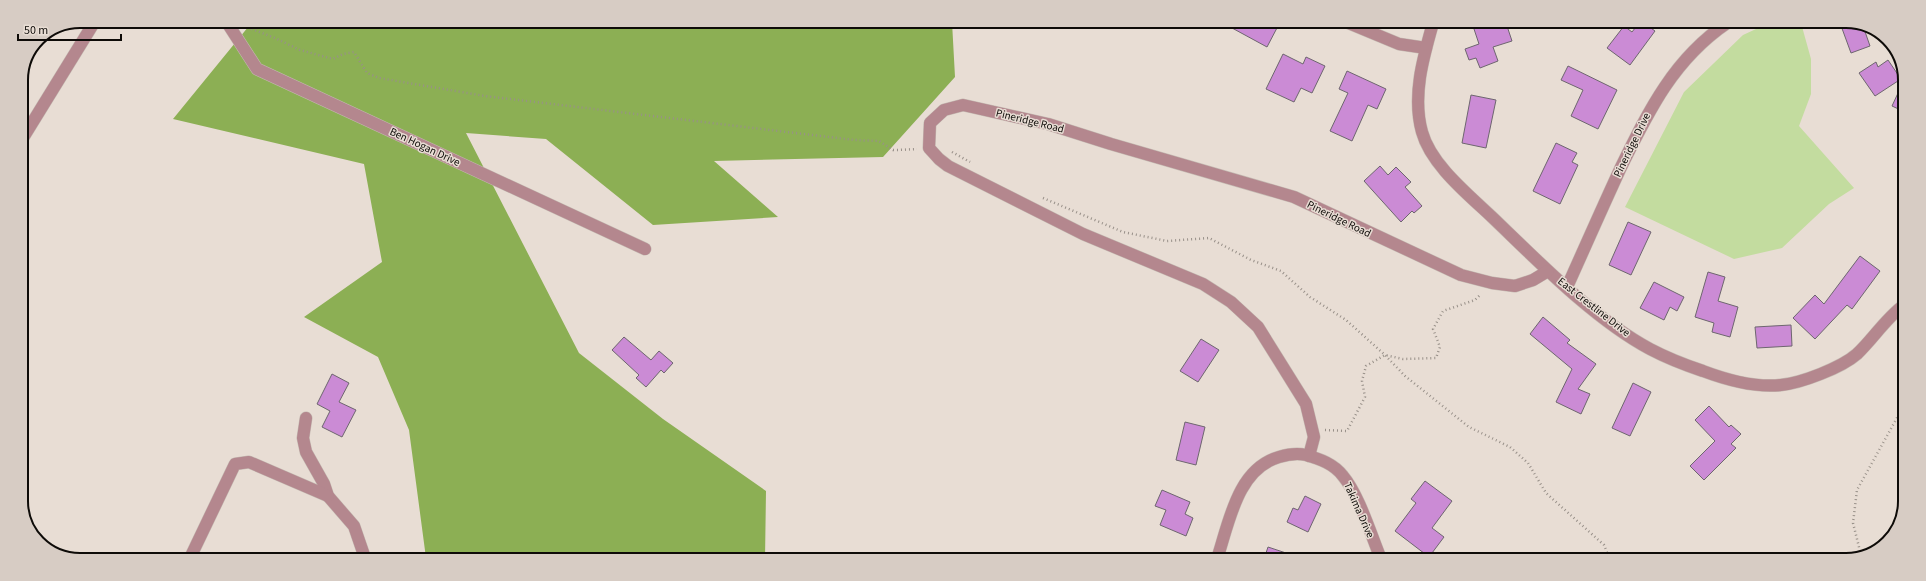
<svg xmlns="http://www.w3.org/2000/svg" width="1926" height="581" viewBox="0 0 1926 581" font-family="'Source Sans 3',sans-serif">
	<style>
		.green { fill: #c3dc9f }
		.forest { fill: #8caf54 }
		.building { fill: #cb8bd5; stroke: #6e666f }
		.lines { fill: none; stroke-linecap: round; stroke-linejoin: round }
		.minor-casing { stroke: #c5bbb3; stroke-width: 13 }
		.path { stroke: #989089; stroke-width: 2.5; stroke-dasharray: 1 3; stroke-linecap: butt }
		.minor { stroke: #b4878e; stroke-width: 12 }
		.labels { text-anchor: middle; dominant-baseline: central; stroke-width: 3; stroke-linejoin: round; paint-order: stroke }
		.street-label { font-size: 11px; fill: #0e0b08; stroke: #e8ddd4 }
		.rim { fill: none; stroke: #0e0b08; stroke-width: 2 }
	</style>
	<rect width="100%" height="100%" fill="#e8ddd4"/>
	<polygon class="green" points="1769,23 1801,23 1811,59 1811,94 1799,126 1854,188 1829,204 1782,248 1734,259 1625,207 1684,92 1743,35"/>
	<polygon class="forest" points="253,21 952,22 955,77 883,157 714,161 778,217 653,225 546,139 466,133 579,353 663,419 766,491 765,559 426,558 409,430 378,357 304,317 382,262 364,164 173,119"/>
	<g class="building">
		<polygon points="1221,22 1272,22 1278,26 1267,47"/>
		<polygon points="1472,23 1506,23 1512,41 1493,47 1498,61 1480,68 1476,58 1469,60 1465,49 1479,44"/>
		<polygon points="1639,23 1644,23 1655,31 1630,65 1607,48 1624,26 1632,32"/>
		<polygon points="1840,23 1862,23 1870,46 1851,53"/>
		<polygon points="1283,54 1303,64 1306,57 1325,66 1312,93 1301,88 1294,102 1266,89"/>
		<polygon points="1888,60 1901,79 1875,96 1859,73 1876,62 1878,67"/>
		<polygon points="1568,66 1617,90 1598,129 1571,116 1583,90 1561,80"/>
		<polygon points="1347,71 1386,89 1377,109 1368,105 1352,141 1330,131 1348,93 1339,89"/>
		<polygon points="1905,78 1905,112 1892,106"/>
		<polygon points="1471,95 1496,100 1486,148 1462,143"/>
		<polygon points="1556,143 1577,153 1572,162 1578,165 1560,204 1533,191"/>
		<polygon points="1380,166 1388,175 1396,167 1411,182 1405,187 1422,206 1414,213 1412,211 1401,222 1364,181"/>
		<polygon points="1628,222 1651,232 1631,275 1609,265"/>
		<polygon points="1860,256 1880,271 1852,309 1847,305 1815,339 1793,318 1815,295 1824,304"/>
		<polygon points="1708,272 1725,277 1718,301 1738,307 1730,337 1712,332 1714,323 1695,317"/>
		<polygon points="1654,282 1684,297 1677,311 1670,307 1664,320 1640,308"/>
		<polygon points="1543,317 1570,340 1567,343 1596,364 1578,389 1590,394 1581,414 1556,402 1572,369 1530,334"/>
		<polygon points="1791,325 1792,346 1757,348 1755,327"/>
		<polygon points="624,337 651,360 659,351 673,363 664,373 661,370 646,387 636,378 639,375 612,350"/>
		<polygon points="1201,339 1219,350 1198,382 1180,371"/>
		<polygon points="332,374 349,383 339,402 356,410 342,437 322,427 330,411 317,404"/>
		<polygon points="1633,383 1651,392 1630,436 1612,428"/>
		<polygon points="1709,406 1729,427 1731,425 1741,434 1731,444 1736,448 1704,480 1690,466 1715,441 1695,420"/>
		<polygon points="1185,422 1205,427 1196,465 1176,460"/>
		<polygon points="1425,481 1452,501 1432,528 1444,537 1429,557 1395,531 1416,503 1411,499"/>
		<polygon points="1162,490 1190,502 1185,514 1193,518 1186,536 1160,525 1166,510 1155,506"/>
		<polygon points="1305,496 1321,504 1308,532 1287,522 1293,508 1298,510"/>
		<polygon points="1268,547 1298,557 1298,559 1264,559"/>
	</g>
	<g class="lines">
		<defs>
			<g id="minor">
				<polyline points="226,21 257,69 645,249"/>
				<polyline points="1346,22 1399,44 1426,48"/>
				<path d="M1433,23C1423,58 1412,96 1422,132C1431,165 1469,195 1493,218C1539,262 1594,319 1650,349C1667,358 1685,365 1703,371C1727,380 1755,388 1781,385C1801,383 1841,368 1857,354C1873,339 1886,318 1904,305"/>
				<polyline points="21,141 95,21"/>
				<path d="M1567,287C1585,247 1603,206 1622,165C1649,110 1674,59 1727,23"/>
				<polyline points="306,418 303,438 306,452 324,484 328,496 354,526 365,558"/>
				<polyline points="1309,456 1314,437 1306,404 1258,327 1231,302 1203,284 1083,234 948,166 939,159 929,148 930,123 944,110 963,105 1048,124 1111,144 1294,197 1461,275 1492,283 1515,286 1533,280 1548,271"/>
				<polyline points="190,558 235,464 249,462 328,496"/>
				<path d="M1217,559C1229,523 1237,469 1279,457C1289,454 1297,453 1306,455C1320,459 1334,464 1343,476C1359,495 1371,535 1381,559"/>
			</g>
		</defs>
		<use href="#minor" class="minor-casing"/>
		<g class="path">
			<polyline points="244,26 275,38 300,50 333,59 343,54 354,52 367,73 379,78 485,96 854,140 879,141 893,150 898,150 917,149"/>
			<polyline points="952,152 970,162"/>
			<polyline points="1043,198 1123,232 1167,241 1209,238 1251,260 1281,271 1310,297 1346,320 1385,355 1405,376 1469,427 1510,447 1528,463 1546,493 1604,545 1610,560"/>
			<polyline points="1325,430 1347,431 1365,397 1362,381 1366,366 1385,355 1403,359 1436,358 1440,347 1433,329 1443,311 1475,300 1481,294"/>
			<polyline points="1861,555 1853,523 1857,490 1903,407"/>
		</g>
		<use href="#minor" class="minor"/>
	</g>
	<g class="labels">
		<g class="street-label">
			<text transform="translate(1030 121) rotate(14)">Pineridge Road</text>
			<text transform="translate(1632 145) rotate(-64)">Pineridge Drive</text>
			<text transform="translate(425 147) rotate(25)">Ben Hogan Drive</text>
			<text transform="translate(1339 219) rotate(26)">Pineridge Road</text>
			<text transform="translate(1594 307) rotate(38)">East Crestline Drive</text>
			<text transform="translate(1359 510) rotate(66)">Takima Drive</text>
		</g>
	</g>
	<path d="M0 0H1926V581H0ZM80 28H1846A52 52 0 0 1 1898 80V501A52 52 0 0 1 1846 553H80A52 52 0 0 1 28 501V80A52 52 0 0 1 80 28Z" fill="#d7ccc4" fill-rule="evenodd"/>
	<path class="rim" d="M80 28H1846A52 52 0 0 1 1898 80V501A52 52 0 0 1 1846 553H80A52 52 0 0 1 28 501V80A52 52 0 0 1 80 28Z"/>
	<path d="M18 34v6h103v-6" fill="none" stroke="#0e0b08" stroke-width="2"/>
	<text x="24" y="34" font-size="12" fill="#0e0b08" stroke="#e8ddd4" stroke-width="3" paint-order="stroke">50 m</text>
</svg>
